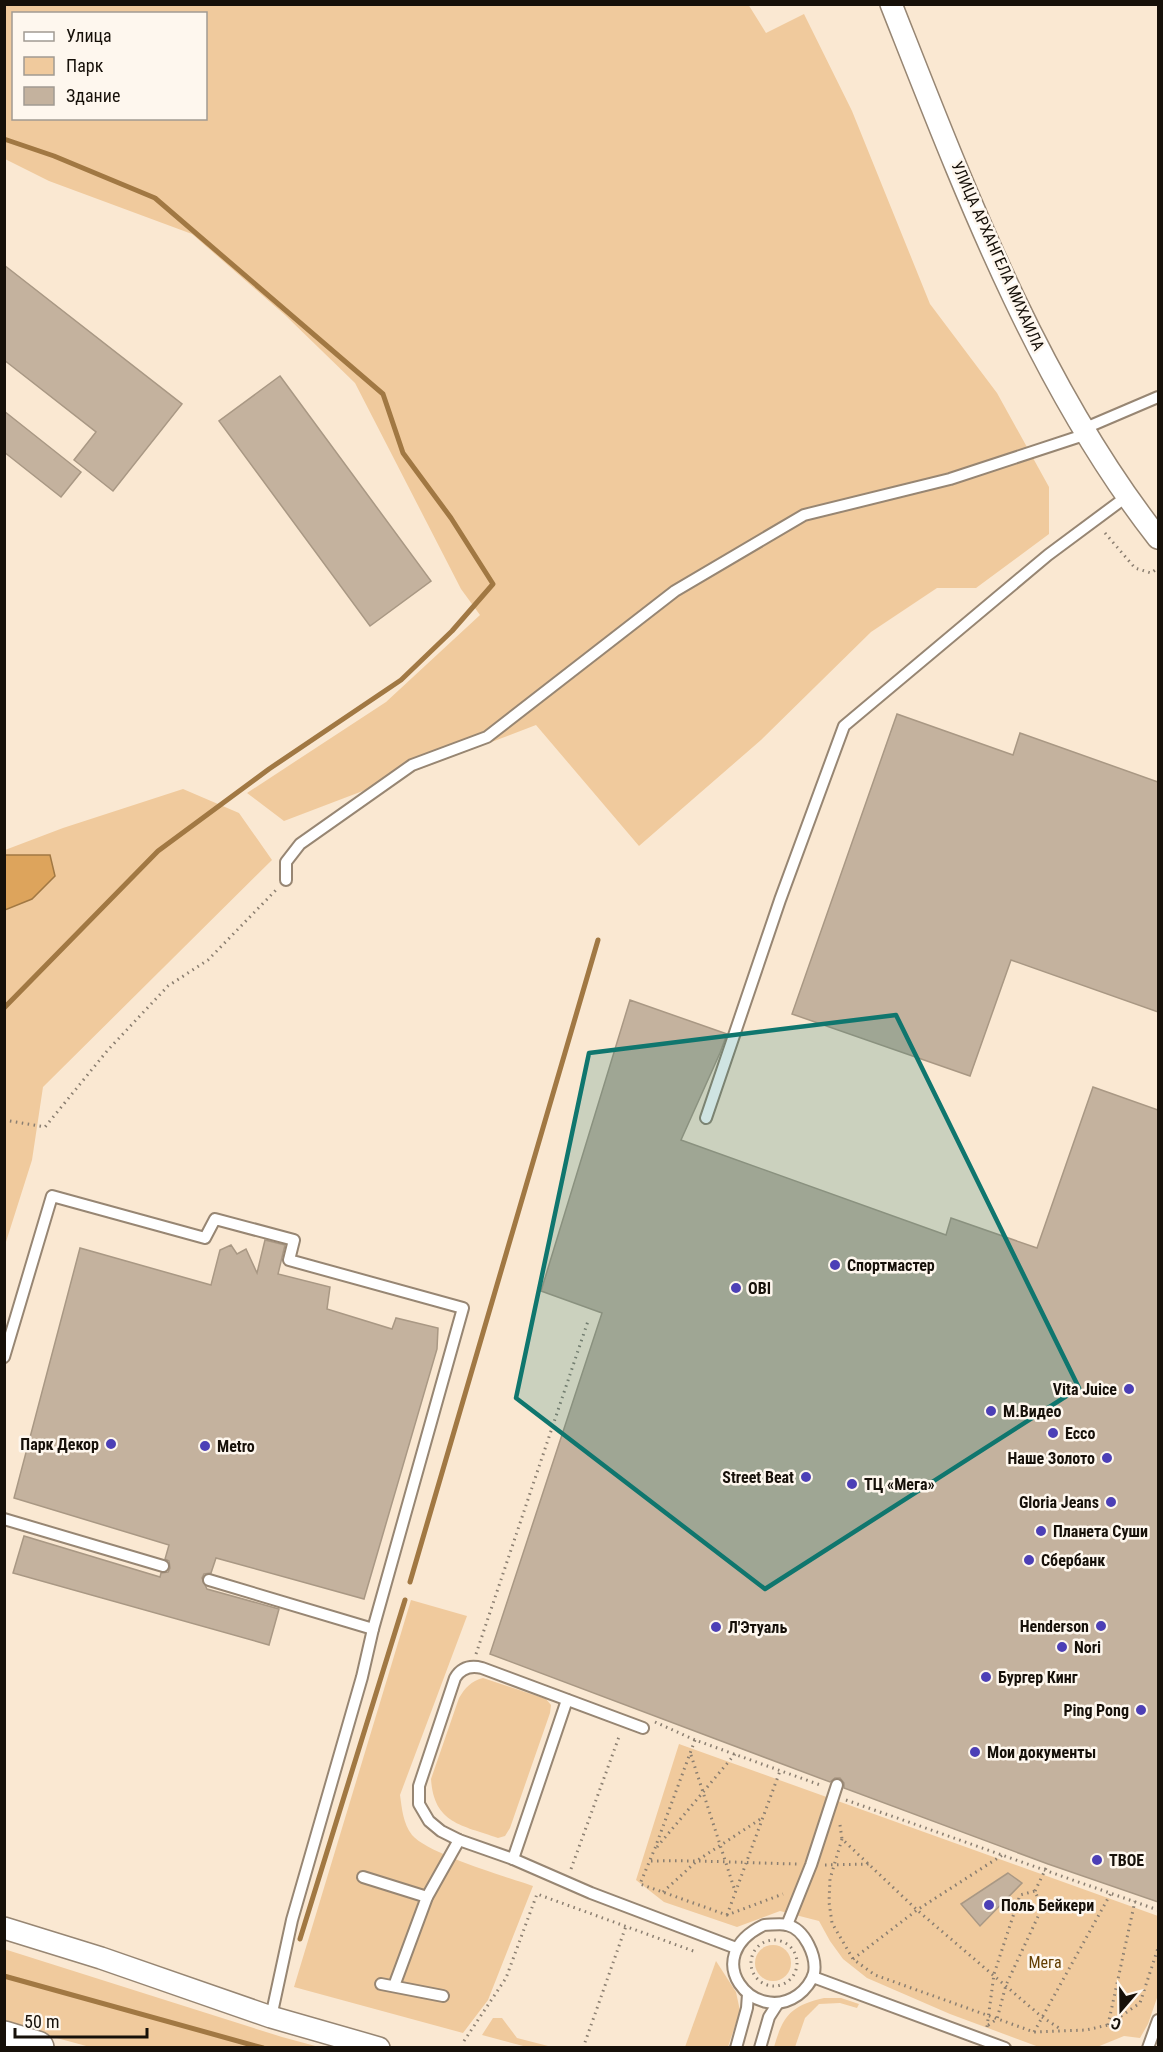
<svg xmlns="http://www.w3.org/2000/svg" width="1163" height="2052" viewBox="0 0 1163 2052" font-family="'Roboto Condensed',sans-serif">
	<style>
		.green { fill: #f0ca9d; fill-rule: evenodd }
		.water { fill: #dda45c; stroke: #a17843; stroke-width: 1.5 }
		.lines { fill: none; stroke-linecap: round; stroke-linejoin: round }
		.stream { stroke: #a17843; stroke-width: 5 }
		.building { fill: #c4b29e; stroke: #a99884; stroke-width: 1.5 }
		.service-casing { stroke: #978673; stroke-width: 14 }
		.minor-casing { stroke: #978673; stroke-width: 24 }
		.primary-casing { stroke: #978673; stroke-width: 36 }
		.path { stroke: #8a7e70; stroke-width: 3; stroke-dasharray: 1.5 4.5; stroke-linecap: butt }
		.service { stroke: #fff; stroke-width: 10 }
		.minor { stroke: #fff; stroke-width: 21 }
		.primary { stroke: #fff; stroke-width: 33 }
		.marked { fill: #0f766e; fill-opacity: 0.2; stroke: #0f766e; stroke-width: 4.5; stroke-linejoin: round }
		.poi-dot { fill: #4c3fb6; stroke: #fef7ee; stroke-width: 2 }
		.labels { text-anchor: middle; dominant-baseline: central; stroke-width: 5; stroke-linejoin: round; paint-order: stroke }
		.street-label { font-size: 16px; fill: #161009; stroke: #fef7ee }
		.poi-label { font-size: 16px; font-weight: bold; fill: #161009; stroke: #fef7ee; text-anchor: start }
		.park-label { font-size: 16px; fill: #623d00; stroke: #fef7ee }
	</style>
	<rect width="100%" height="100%" fill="#fae8d2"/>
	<g class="green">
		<path d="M7,4H748L766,33L804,14L852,111L930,304L997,393L1049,487V534L976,588H937L871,632L761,740L639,846L536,725L284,821L247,793L386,702L480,615L461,589L355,383L285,315L192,234L49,181L5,159L4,6ZM14,14H206V118H14Z"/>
		<polygon points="183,789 239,813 272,860 43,1087 32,1160 5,1245 5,850 63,828"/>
		<path d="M411,1600L467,1616L400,1795C402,1809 403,1823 412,1835C428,1854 507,1877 533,1886L488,2000L463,2033L294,1987Z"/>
		<path d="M483,1678L546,1699L551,1705L550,1713L510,1828L505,1836L498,1838C462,1825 434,1824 431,1779L459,1698C465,1688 471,1681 483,1678Z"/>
		<polygon points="679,1744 1158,1916 1158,1995 1148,2024 1140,2038 1124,2036 1097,2047 1039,2047 950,2014 867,1978 843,1959 830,1941 819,1921 780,1911 737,1927 664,1902 636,1880"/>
		<circle cx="773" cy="1963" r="18"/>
		<polygon points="4,1949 282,2037 319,2047 90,2047 5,2024"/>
		<polygon points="716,1961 736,1992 740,2011 728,2047 685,2047"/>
		<path d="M824,1998H841L859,2004L857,2008L840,2003L819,2004L805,2018L795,2047H774C783,2016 790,2006 824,1998Z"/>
		<polygon points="493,2018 502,2018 517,2038 552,2047 527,2047 482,2035"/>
	</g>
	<polygon class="water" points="5,855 50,855 55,876 32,899 5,910"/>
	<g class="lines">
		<g class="stream">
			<polyline points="4,139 54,156 155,198 383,394 403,453 451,518 493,584 452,631 401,680 269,769 158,851 4,1008"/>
			<polyline points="410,1582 598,940"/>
			<polyline points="300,1939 405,1600"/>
			<polyline points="4,1976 263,2048"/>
		</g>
	</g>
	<g class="building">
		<polygon points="4,265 182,404 113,491 74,460 96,432 4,360"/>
		<polygon points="280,376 431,581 370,626 219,421"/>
		<polygon points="4,411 81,472 61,497 4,452"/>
		<polygon points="897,714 1013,755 1020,733 1158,782 1158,1012 1011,960 970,1076 792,1014"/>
		<polygon points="630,1000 727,1034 720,1053 681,1140 946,1235 951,1218 1037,1248 1093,1087 1158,1110 1158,1902 1048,1864 844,1788 844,1783 840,1778 835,1778 830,1782 490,1654 602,1313 541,1291"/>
		<polygon points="265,1240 285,1245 278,1274 330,1287 327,1309 392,1329 396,1318 438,1328 437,1349 364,1599 216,1558 211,1573 204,1574 202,1578 207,1589 279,1609 269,1645 13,1573 24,1536 160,1577 161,1573 168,1572 170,1568 169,1561 165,1559 169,1545 14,1498 80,1248 211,1285 220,1250 231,1245 237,1254 246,1249 257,1273"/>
		<polygon points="1008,1873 1022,1883 980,1926 961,1904"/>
	</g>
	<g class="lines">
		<defs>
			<g id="service">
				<polyline points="1083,429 1158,397"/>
				<polyline points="286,880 286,862 300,844 412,765 487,737 675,591 804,515 950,479 1087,434"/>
				<polyline points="706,1118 780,900 844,726 1048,555 1126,497"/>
				<polyline points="4,1357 52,1196 205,1238 215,1219 294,1240 289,1260 463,1308 373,1629"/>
				<polyline points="4,1519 163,1566"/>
				<polyline points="209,1580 373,1629 362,1677 292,1920 271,2017"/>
				<path d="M643,1728L482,1668C470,1665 461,1668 455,1678L419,1786V1804L429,1821L441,1831L459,1840L513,1859L591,1893L736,1948"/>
				<polyline points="513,1859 567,1700"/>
				<polyline points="363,1877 427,1897"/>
				<path d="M764,1925C771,1925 781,1923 787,1925C805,1929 817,1957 814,1973C812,1981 805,1990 798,1995C754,2026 697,1957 764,1925Z"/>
				<polyline points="787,1925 811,1865 837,1785"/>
				<polyline points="813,1977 1005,2048"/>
				<polyline points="381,1984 443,1996"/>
				<polyline points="394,1986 427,1897 459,1840"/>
				<polyline points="736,2048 747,2008 748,1994"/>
				<polyline points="760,2048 769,2017 778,2003"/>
				<polyline points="1148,2048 1158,2020"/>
			</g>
			<g id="minor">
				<path d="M891,4C963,186 1037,384 1158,538"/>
				<polyline points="4,1928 101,1958 271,2017 379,2048"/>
			</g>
			<polyline id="primary" points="4,2038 37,2048"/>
		</defs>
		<use href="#service" class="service-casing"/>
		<use href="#minor" class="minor-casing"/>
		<use href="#primary" class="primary-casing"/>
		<g class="path">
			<polyline points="1105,533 1135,568 1151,573 1158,568"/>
			<polyline points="4,1120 45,1127 107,1051 168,986 208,960 276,890"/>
			<polyline points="476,1654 588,1321"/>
			<polyline points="655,1722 695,1740 823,1786"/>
			<polyline points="695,1740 655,1848 640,1884 727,1915 783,1894"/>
			<polyline points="691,1755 735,1891"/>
			<polyline points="846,1800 1158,1910"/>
			<polyline points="840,1825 842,1839 917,1910 1042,2017 1062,2030"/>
			<polyline points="842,1839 830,1879 829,1902 832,1923 853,1959 875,1975 1034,2032 1086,2030 1108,2025 1140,2003 1158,1948"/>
			<polyline points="657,1847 735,1754"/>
			<path d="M651,1861C700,1860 748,1863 797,1864"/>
			<polyline points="825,1865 869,1864"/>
			<polyline points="571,1869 620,1734"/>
			<polyline points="1035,1891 1048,1864"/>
			<polyline points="663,1892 698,1860 762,1818"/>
			<polyline points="727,1915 780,1771"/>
			<circle cx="774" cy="1963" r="23"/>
			<polyline points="853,1959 917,1910 1004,1854"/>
			<polyline points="1108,2025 1135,1901"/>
			<polyline points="987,2027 994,1974 1020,1895 1035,1891 1042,1908 1006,1985 997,2019 987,2026"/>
			<polyline points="1034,2032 1111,1893"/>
			<polyline points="464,2041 506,1978 537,1894 696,1952"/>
			<polyline points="583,2048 626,1926"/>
		</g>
		<use href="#service" class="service"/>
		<use href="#minor" class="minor"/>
		<use href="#primary" class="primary"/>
	</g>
	<path class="marked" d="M896,1015L1079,1388L765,1589L516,1398L589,1053Z"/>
	<g class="poi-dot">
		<circle cx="835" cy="1265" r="6"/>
		<circle cx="736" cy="1288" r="6"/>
		<circle cx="1129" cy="1389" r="6"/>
		<circle cx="991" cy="1411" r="6"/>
		<circle cx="1053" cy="1433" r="6"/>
		<circle cx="111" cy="1444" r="6"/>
		<circle cx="205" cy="1446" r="6"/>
		<circle cx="1107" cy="1458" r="6"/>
		<circle cx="806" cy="1477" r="6"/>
		<circle cx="852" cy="1484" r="6"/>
		<circle cx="1111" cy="1502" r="6"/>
		<circle cx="1041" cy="1531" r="6"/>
		<circle cx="1029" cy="1560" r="6"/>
		<circle cx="1101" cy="1626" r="6"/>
		<circle cx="716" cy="1627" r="6"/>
		<circle cx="1062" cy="1647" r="6"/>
		<circle cx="986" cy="1677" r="6"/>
		<circle cx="1141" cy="1710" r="6"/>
		<circle cx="975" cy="1752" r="6"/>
		<circle cx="1097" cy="1860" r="6"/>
		<circle cx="989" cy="1905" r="6"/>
	</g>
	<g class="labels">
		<g class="street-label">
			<text transform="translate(998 256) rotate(66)">УЛИЦА АРХАНГЕЛА МИХАИЛА</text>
		</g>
		<g class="poi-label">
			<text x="847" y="1265">Спортмастер</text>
			<text x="748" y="1288">OBI</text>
			<text x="1117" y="1389" text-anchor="end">Vita Juice</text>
			<text x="1003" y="1411">М.Видео</text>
			<text x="1065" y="1433">Ecco</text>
			<text x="99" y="1444" text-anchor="end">Парк Декор</text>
			<text x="217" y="1446">Metro</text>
			<text x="1095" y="1458" text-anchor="end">Наше Золото</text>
			<text x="794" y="1477" text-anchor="end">Street Beat</text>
			<text x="864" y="1484">ТЦ «Мега»</text>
			<text x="1099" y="1502" text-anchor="end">Gloria Jeans</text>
			<text x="1053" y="1531">Планета Суши</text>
			<text x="1041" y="1560">Сбербанк</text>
			<text x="1089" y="1626" text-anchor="end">Henderson</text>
			<text x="728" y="1627">Л'Этуаль</text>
			<text x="1074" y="1647">Nori</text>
			<text x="998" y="1677">Бургер Кинг</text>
			<text x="1129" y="1710" text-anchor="end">Ping Pong</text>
			<text x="987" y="1752">Мои документы</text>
			<text x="1109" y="1860">ТВОЕ</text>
			<text x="1001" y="1905">Поль Бейкери</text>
		</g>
		<g class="park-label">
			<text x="1045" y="1962">Мега</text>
		</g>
	</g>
	<rect width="1163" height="2052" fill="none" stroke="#161009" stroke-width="12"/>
	<rect x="12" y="12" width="195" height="108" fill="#fef7ee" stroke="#a19b92" stroke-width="1.5"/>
	<rect x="24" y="32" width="30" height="9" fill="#ffffff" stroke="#a19b92" stroke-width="1.5"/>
	<text x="66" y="42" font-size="18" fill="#161009">Улица</text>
	<rect x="24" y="57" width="30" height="18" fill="#f0ca9d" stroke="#a19b92" stroke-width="1.5"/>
	<text x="66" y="72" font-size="18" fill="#161009">Парк</text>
	<rect x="24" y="87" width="30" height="18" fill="#c4b29e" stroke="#a19b92" stroke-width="1.5"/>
	<text x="66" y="102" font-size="18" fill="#161009">Здание</text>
	<g transform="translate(1121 2010) rotate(200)" stroke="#fef7ee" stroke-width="4.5" paint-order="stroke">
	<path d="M0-4.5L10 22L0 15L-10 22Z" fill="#161009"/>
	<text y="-9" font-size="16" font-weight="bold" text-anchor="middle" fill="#161009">С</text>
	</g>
	<path d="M15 2028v9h132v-9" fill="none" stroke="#161009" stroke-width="3"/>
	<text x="24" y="2028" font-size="18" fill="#161009" stroke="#fef7ee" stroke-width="4.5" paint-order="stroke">50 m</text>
</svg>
